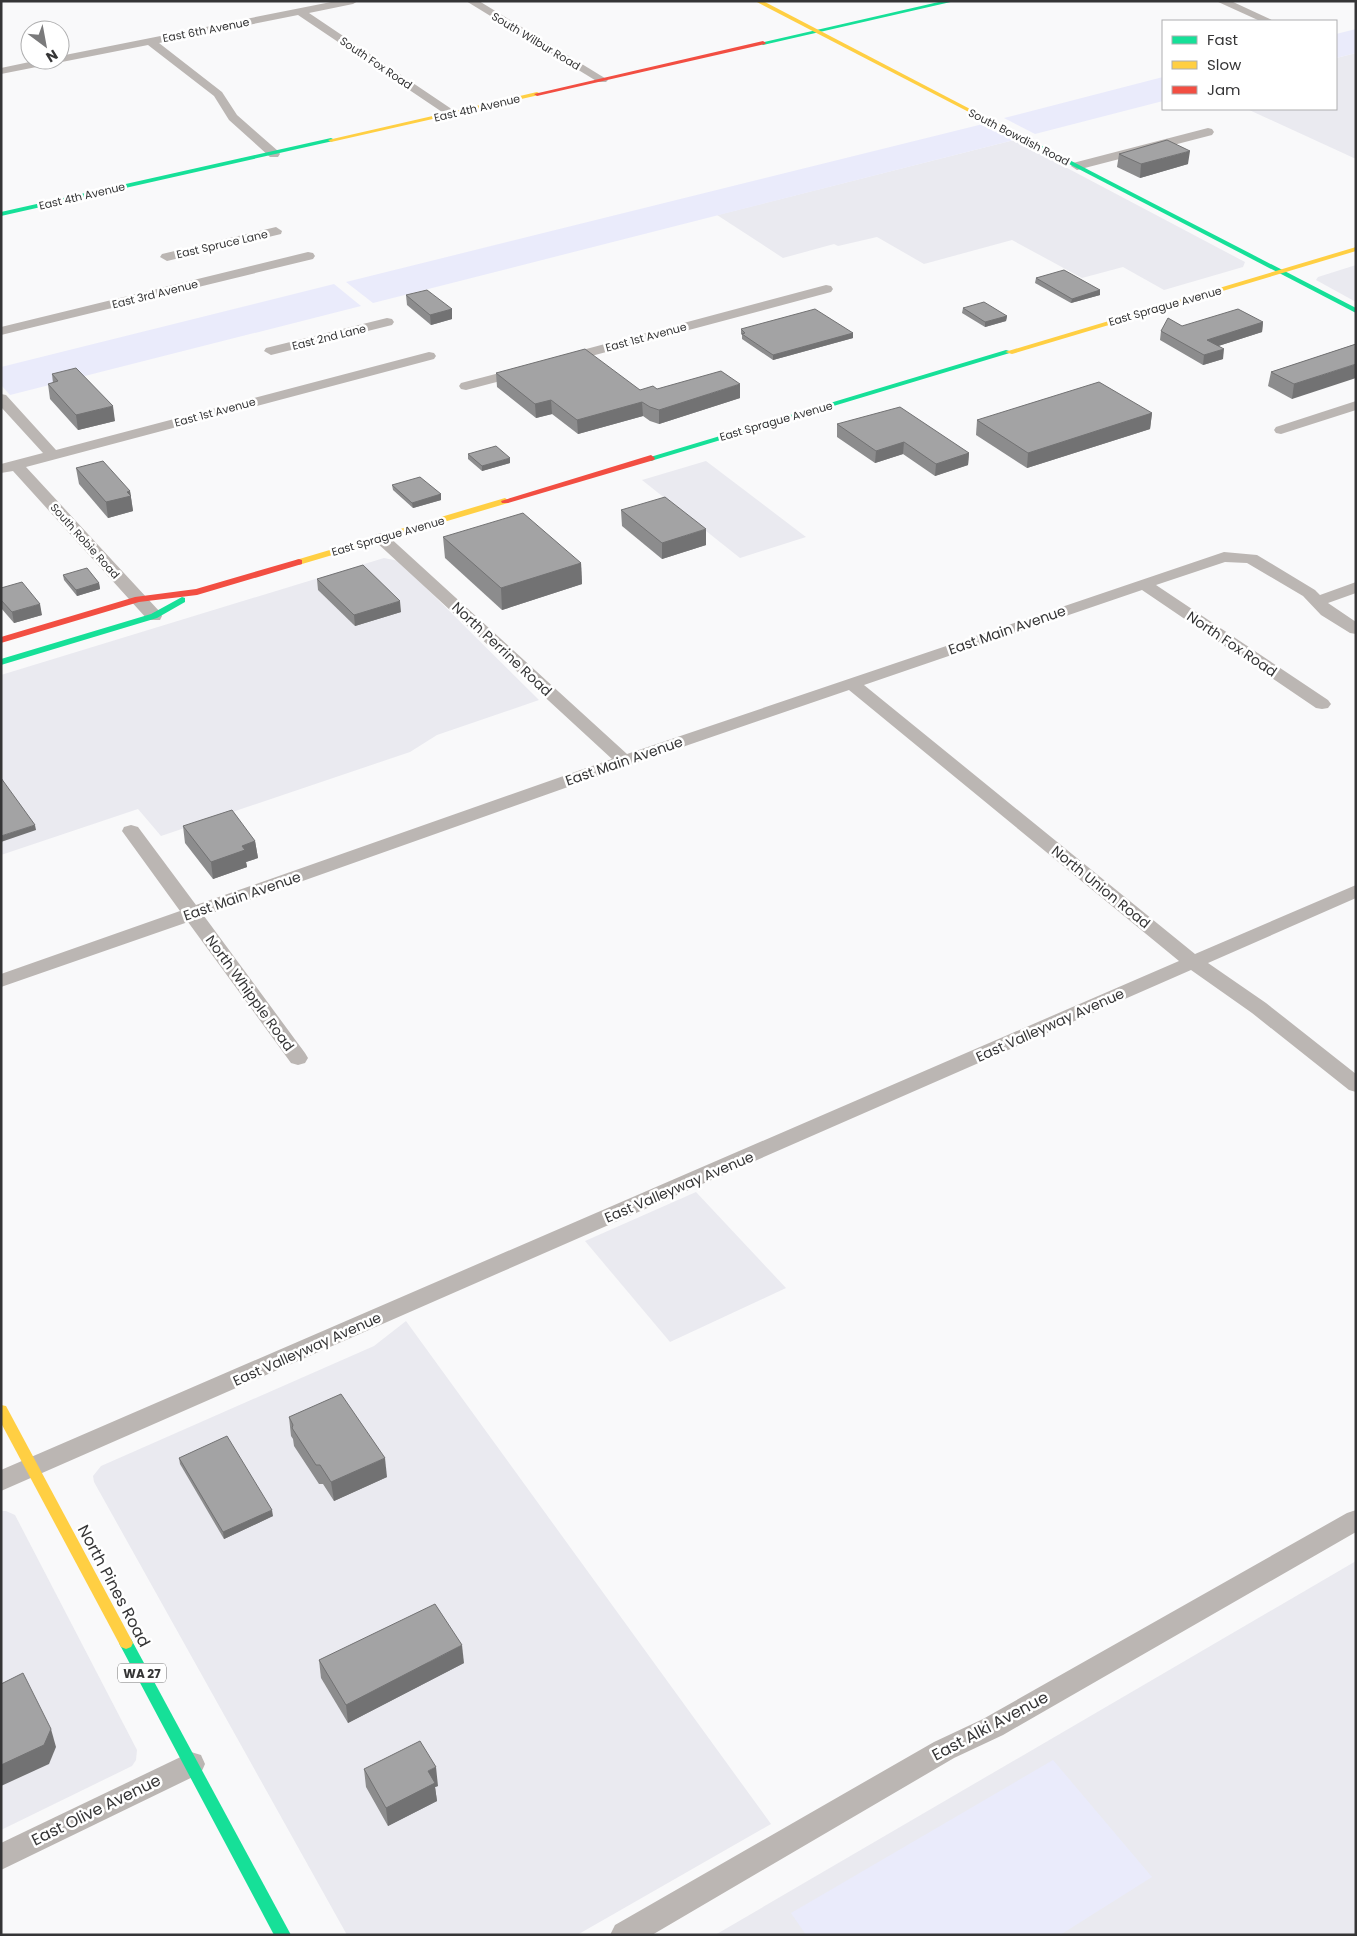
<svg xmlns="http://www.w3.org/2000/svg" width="1357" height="1936" viewBox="0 0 1357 1936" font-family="Poppins,sans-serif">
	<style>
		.built { fill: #eaeaf0 }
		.green { fill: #eaebfb }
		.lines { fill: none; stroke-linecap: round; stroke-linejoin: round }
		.street { fill: #bbb6b3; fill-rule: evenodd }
		.fast { fill: #16e098; fill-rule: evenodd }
		.slow { fill: #ffcf43; fill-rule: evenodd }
		.jam { fill: #f24e42; fill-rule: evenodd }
		.wall { fill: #8c8c8d }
		.shaded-wall { fill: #727273 }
		.building { fill: #a3a3a4; stroke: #727273 }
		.labels { text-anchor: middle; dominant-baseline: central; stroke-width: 5; stroke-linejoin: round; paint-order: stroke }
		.far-street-label { font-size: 11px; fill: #353536; stroke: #fff }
		.shield { fill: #fff; stroke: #727272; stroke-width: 1 }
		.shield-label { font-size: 12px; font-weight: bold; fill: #353536 }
		.street-label { font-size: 14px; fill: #353536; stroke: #fff }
		.near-street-label { font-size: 16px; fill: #353536; stroke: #fff }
	</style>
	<rect width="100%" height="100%" fill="#f9f9fa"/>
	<g class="built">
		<polygon points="1356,53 1356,159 1247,109 1336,109 1336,58"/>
		<polygon points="1014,140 1245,262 1243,267 1164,290 1123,267 1082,278 1012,240 924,264 877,237 838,246 834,244 783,258 717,215"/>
		<polygon points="1356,265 1356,302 1316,280 1318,277"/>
		<polygon points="706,461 806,537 740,558 642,480"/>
		<polygon points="384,558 399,561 539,700 437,735 410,752 161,836 138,809 1,855 1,675"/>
		<polygon points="696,1192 786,1288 670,1342 585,1241"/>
		<polygon points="406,1321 771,1824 577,1935 347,1935 94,1482 93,1476 101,1466 374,1346"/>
		<polygon points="1,1511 6,1511 15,1515 137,1750 136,1760 132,1766 1,1830"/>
		<polygon points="1356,1561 1356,1935 715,1935"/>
	</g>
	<g class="green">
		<polygon points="1356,29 1356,53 1336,58 1336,34"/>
		<polygon points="1163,77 1163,101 1035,134 1004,118"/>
		<polygon points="983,124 1014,140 373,303 346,282"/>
		<polygon points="334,284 361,306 10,395 1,385 1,367"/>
		<polygon points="1053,1760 1152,1877 1060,1935 806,1935 791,1913"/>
	</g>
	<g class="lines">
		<g class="street">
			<polygon points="336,1 358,1 353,4 309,13 456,112 458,114 456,116 448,116 298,15 159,43 222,92 237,115 278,151 280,154 278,157 270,157 229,120 214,96 148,45 1,74 1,68 39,60 60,60 60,56"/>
			<polygon points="466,1 479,1 608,80 606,82 598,82"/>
			<polygon points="1216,1 1231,1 1274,21 1260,21"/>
			<polygon points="1208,128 1212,129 1214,132 1212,135 1077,170 1071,166 1073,163"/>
			<polygon points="276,227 282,231 281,234 167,261 160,257 162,254"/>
			<polygon points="308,252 313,253 315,256 313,259 1,335 1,327"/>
			<polygon points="826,285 831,286 833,289 831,292 565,363 560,362 558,359 560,356"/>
			<polygon points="387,318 392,319 394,322 392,325 271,355 264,351 266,348"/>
			<polygon points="429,352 434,353 436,356 434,359 26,467 160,612 162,616 160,620 148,620 13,471 1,473 1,464 43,453 1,407 1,394 6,395 56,450"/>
			<polygon points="522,367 527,368 529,371 527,374 466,390 461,389 459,386 461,383"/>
			<polygon points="1356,401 1356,410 1281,434 1276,433 1274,430 1276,427"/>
			<polygon points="381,533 387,535 627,754 1224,552 1257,555 1315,590 1320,595 1356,582 1356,593 1328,603 1356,622 1356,634 1350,633 1321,615 1303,596 1247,563 1225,562 1156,585 1328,700 1331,704 1328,708 1322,709 1316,708 1142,590 864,685 1195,954 1356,885 1356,898 1208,963 1266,1003 1356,1074 1356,1092 1349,1090 1252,1013 1191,970 1,1491 1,1470 1179,961 849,690 630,765 204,916 305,1053 308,1058 305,1063 298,1065 291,1063 188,922 1,987 1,974 180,911 122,831 124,827 131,825 138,827 196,905 612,759 375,541 373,538 375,535"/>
			<polygon points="1356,1510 1356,1532 1003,1735 954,1758 652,1935 610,1935 615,1925 934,1742 983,1719 1347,1513"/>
			<polygon points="191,1752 201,1755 205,1764 201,1773 1,1870 1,1843"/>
		</g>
		<g class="fast">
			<polygon points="943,1 955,1 763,45 760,43"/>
			<polygon points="1019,134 1356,308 1356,313 1017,137 1016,136"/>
			<polygon points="331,138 333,139 333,141 1,216 1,212"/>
			<polygon points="1006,350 1013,352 654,460 651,461 647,458"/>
			<polygon points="182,597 185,598 185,602 157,618 1,665 1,659 151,614"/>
			<polygon points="126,1637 131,1639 291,1935 274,1935 121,1647 119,1643 121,1639"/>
		</g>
		<g class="slow">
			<polygon points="755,1 763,1 1022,136 1017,137"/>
			<polygon points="537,92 539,93 539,95 331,142 328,140"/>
			<polygon points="1356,247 1356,251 1012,354 1005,352"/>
			<polygon points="505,498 509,501 508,503 302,564 299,565 294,562 296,560"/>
			<polygon points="1,1405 6,1406 131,1639 133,1643 131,1647 126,1649 121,1647 1,1423"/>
		</g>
		<g class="jam">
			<polygon points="763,41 766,43 765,44 537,96 534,94"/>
			<polygon points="651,455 655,458 654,460 508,503 502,503 501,501"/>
			<polygon points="299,559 302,560 302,564 197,595 139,602 1,643 1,637 135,597 196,589"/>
		</g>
	</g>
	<g class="wall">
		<polygon points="1119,154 1188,164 1140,178 1117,167"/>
		<polygon points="1036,278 1100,290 1100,295 1071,303 1035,283"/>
		<polygon points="406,295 452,309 452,319 431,325 407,305"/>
		<polygon points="963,308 1007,316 1006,321 985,327 962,313"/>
		<polygon points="1263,322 1262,332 1218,346 1223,359 1203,365 1160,340 1161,331 1182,326"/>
		<polygon points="741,329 853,333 853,338 773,360 742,339 742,335 741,334"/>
		<polygon points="1356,344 1292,399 1268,386 1271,372"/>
		<polygon points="496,373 640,390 657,389 740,398 659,424 650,421 643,416 578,434 552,414 536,418 497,387"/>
		<polygon points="52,374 115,421 78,430 50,399 48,384 53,383"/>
		<polygon points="1152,413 1150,429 1027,468 976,435 977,420"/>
		<polygon points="837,424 969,453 968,465 935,476 903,454 875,463 837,437"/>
		<polygon points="468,454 510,463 482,471 468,459"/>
		<polygon points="76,468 130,491 133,511 108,518 79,484"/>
		<polygon points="392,485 441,494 441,500 413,508 393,490"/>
		<polygon points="621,510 706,545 662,559 622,526"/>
		<polygon points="443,537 581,563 582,584 502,610 445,558"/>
		<polygon points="63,575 99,583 100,589 77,596 64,580"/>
		<polygon points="317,579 401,612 355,626 318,590"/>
		<polygon points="1,588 42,615 14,623 1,608"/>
		<polygon points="183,826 255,841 258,858 246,862 247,867 213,879 185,843"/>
		<polygon points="289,1417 387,1477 334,1501 323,1484 319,1484 294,1446 293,1439 291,1436"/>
		<polygon points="179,1458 273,1516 224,1539 180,1464"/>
		<polygon points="319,1660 464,1663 348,1723 321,1678"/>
		<polygon points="364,1769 438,1786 435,1787 437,1801 388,1826 366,1787"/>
	</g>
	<g class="shaded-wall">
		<polygon points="1190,151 1188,164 1140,178 1141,164"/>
		<polygon points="1100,290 1100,295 1071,303 1072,299"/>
		<polygon points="452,309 452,319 431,325 430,315"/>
		<polygon points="1007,316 1006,321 985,327 985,322"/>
		<polygon points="1263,322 1262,332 1206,350 1207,340"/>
		<polygon points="853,333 853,338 773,360 773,355"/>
		<polygon points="1224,349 1223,359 1203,365 1204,355"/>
		<polygon points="1356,364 1356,378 1292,399 1294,384"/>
		<polygon points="740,384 740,398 659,424 659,410"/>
		<polygon points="551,400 552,414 536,418 535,404"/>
		<polygon points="642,402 643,416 578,434 577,420"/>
		<polygon points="113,406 115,421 78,430 76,415"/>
		<polygon points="1152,413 1150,429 1027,468 1028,453"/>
		<polygon points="904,442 903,454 875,463 876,451"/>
		<polygon points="969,453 968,465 935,476 936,464"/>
		<polygon points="510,458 510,463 482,471 482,466"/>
		<polygon points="130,491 133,511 108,518 106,502"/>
		<polygon points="441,494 441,500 413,508 412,503"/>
		<polygon points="706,529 706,545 662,559 662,543"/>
		<polygon points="581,563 582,584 502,610 501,588"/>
		<polygon points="99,583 100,589 77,596 76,590"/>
		<polygon points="400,601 401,612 355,626 354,615"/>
		<polygon points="40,604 42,615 14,623 12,612"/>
		<polygon points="35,825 36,830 1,842 1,836"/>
		<polygon points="255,841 258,858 246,862 247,867 213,879 211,862 242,846"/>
		<polygon points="385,1458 387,1477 334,1501 331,1482"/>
		<polygon points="272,1510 273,1516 224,1539 223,1532"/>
		<polygon points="462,1645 464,1663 348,1723 346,1705"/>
		<polygon points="51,1729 56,1747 49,1764 1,1786 1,1765"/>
		<polygon points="436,1767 438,1786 435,1787 437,1801 388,1826 386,1808 428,1771"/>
	</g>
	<g class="building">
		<polygon points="1167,140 1190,151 1141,164 1119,154"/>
		<polygon points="1064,270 1100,290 1072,299 1036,278"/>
		<polygon points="427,290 452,309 430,315 406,295"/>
		<polygon points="984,302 1007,316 985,322 963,308"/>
		<polygon points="815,309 853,333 773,355 742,334 745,333 741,329"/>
		<polygon points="1238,309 1263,322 1207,340 1224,349 1204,355 1161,331 1168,318 1182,326"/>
		<polygon points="1356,344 1356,364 1294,384 1271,372"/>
		<polygon points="585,349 640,390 653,386 657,389 721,371 740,384 659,410 650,407 642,402 577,420 551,400 535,404 496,373"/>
		<polygon points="76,368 113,406 76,415 48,384 58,381 52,374"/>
		<polygon points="1099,382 1152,413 1028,453 977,420"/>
		<polygon points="900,407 969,453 936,464 904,442 876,451 837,424"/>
		<polygon points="496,446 510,458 482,466 468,454"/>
		<polygon points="103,461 130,491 127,492 131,496 106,502 76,468"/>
		<polygon points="420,477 441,494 412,503 392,485"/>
		<polygon points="665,497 706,529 662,543 621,510"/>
		<polygon points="523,513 581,563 501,588 443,537"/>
		<polygon points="363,565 400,601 354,615 317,579"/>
		<polygon points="87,568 99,583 76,590 63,575"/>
		<polygon points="22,582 40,604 12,612 1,600 1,588"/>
		<polygon points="1,778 35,825 1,836"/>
		<polygon points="232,810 255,841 242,846 245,850 211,862 183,826"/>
		<polygon points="341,1394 385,1458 331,1482 320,1465 316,1465 292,1428 293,1425 289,1417"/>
		<polygon points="227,1436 272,1510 223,1532 179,1458"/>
		<polygon points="435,1604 462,1645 346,1705 319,1660"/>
		<polygon points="23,1673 51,1729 44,1745 1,1765 1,1684"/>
		<polygon points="420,1741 436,1767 428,1771 435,1783 386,1808 364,1769"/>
	</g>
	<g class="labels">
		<g class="far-street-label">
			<text transform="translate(206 30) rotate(-11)">East 6th Avenue</text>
			<text transform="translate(536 41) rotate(31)">South Wilbur Road</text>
			<text transform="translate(376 63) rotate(34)">South Fox Road</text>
			<text transform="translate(477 108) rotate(-13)">East 4th Avenue</text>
			<text transform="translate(1019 137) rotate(27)">South Bowdish Road</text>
			<text transform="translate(82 196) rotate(-13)">East 4th Avenue</text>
			<text transform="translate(222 244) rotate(-13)">East Spruce Lane</text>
			<text transform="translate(155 294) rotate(-14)">East 3rd Avenue</text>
			<text transform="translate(1165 306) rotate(-16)">East Sprague Avenue</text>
			<text transform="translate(329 337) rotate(-14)">East 2nd Lane</text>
			<text transform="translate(646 337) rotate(-15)">East 1st Avenue</text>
			<text transform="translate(215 412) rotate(-15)">East 1st Avenue</text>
			<text transform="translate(776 421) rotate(-16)">East Sprague Avenue</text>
			<text transform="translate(388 536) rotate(-16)">East Sprague Avenue</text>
			<text transform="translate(85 541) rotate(48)">South Robie Road</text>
		</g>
		<rect class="shield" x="118" y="1663.5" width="48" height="19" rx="4"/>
		<g class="shield-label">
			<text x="142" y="1673">WA 27</text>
		</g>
		<g class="street-label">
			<text transform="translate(1007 630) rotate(-19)">East Main Avenue</text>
			<text transform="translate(1232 644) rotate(34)">North Fox Road</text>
			<text transform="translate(502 649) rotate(43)">North Perrine Road</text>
			<text transform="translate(624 761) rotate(-19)">East Main Avenue</text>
			<text transform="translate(1101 887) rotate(39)">North Union Road</text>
			<text transform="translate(242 896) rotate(-19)">East Main Avenue</text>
			<text transform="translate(250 993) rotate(54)">North Whipple Road</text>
			<text transform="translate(1050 1025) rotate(-24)">East Valleyway Avenue</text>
			<text transform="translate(679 1187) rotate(-23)">East Valleyway Avenue</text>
			<text transform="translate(307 1349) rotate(-24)">East Valleyway Avenue</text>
		</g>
		<g class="near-street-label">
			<text transform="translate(114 1586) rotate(62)">North Pines Road</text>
			<text transform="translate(990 1726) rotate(-28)">East Alki Avenue</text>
			<text transform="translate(96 1810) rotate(-26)">East Olive Avenue</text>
		</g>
	</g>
	<rect width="1357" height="1936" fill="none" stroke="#353536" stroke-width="5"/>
	<rect x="1162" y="20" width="175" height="90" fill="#ffffff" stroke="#aeaeaf"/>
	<rect x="1172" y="36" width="25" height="8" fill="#16e098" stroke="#aeaeaf"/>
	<text x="1207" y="45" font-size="15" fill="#353536">Fast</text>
	<rect x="1172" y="61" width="25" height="8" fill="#ffcf43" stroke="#aeaeaf"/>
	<text x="1207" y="70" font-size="15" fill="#353536">Slow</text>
	<rect x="1172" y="86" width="25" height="8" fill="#f24e42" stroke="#aeaeaf"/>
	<text x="1207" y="95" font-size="15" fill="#353536">Jam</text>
	<g transform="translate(45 45) rotate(148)"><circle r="24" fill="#ffffff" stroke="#aeaeaf"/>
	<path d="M0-4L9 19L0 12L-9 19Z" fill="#7a7a7b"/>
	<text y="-8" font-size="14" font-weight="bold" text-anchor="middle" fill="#353536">N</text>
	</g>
</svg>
